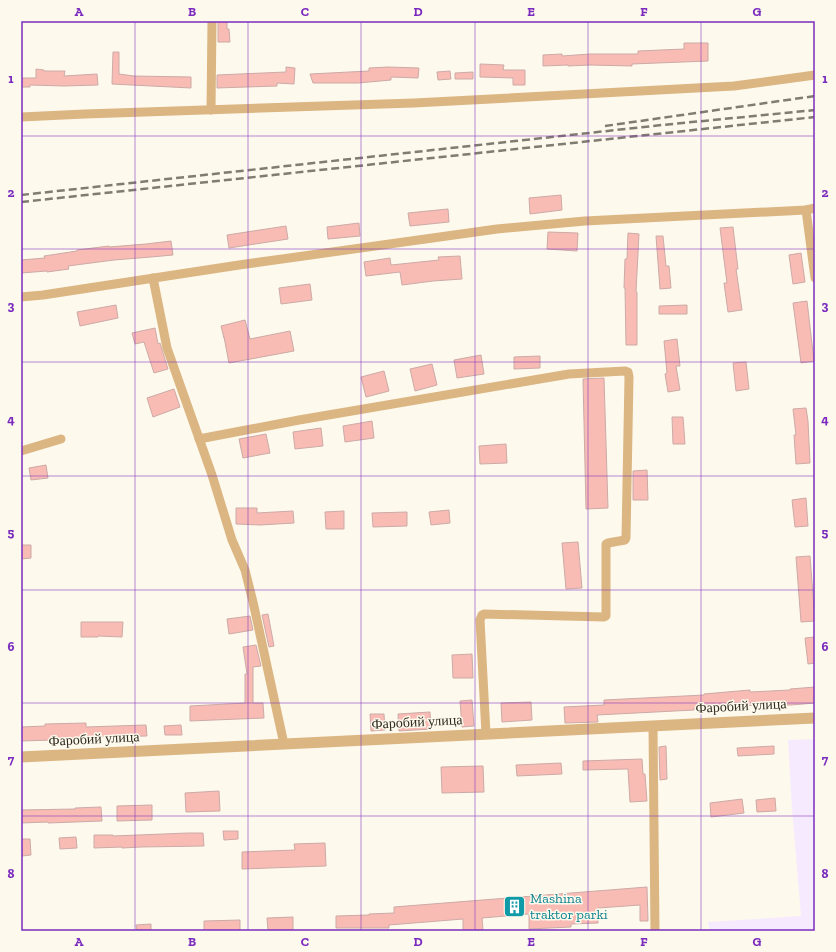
<svg xmlns="http://www.w3.org/2000/svg" width="836" height="952" viewBox="0 0 836 952" font-family="'Zilla Slab',serif">
	<style>
		.education { fill: #f6eafe }
		.building { fill: #f8bcb4; stroke: #cdaaa6 }
		.lines { fill: none; stroke-linecap: round; stroke-linejoin: round }
		.minor { stroke: #dbb682; stroke-width: 9 }
		.tertiary { stroke: #dbb682; stroke-width: 11 }
		.rail { stroke: #807c70; stroke-width: 2.5; stroke-dasharray: 8 4; stroke-linecap: butt }
		.grid { fill: none; stroke: #7b2cbf; stroke-width: 1; stroke-opacity: 0.55 }
		.labels { text-anchor: middle; dominant-baseline: central; stroke-width: 3; stroke-linejoin: round; paint-order: stroke }
		.street-label { font-size: 14px; fill: #2f2b1f; stroke: #fef9ed }
		.culture-label { font-size: 14px; fill: #0d838f; stroke: #fef9ed; text-anchor: start }
		.neatline { fill: none; stroke: #7b2cbf; stroke-width: 1.5 }
		.grid-label { font-size: 13px; text-anchor: middle; font-weight: bold; fill: #7b2cbf }
	</style>
	<rect width="100%" height="100%" fill="#fef9ed"/>
	<polygon class="education" points="815,739 815,931 710,931 708,922 801,916 792,809 788,740"/>
	<g class="building">
		<polygon points="218,21 227,21 227,29 229,29 230,42 218,42"/>
		<polygon points="684,43 708,43 708,61 632,64 632,66 590,65 568,66 568,65 543,66 543,55 562,54 562,56 590,54 638,54 638,51 684,49"/>
		<polygon points="113,52 119,52 119,74 134,76 191,77 191,88 112,84"/>
		<polygon points="480,64 504,65 503,70 525,70 525,85 513,85 513,78 480,77"/>
		<polygon points="286,67 295,68 294,84 277,83 277,86 217,88 217,75 286,72"/>
		<polygon points="388,67 419,68 418,78 391,77 391,80 358,83 313,83 310,74 369,71 369,68"/>
		<polygon points="36,69 44,70 44,71 65,71 64,76 97,74 98,85 64,86 30,85 30,87 21,87 21,78 36,78"/>
		<polygon points="450,71 451,79 438,80 437,72"/>
		<polygon points="473,72 473,79 455,79 455,73"/>
		<polygon points="561,195 562,210 530,214 529,198"/>
		<polygon points="448,209 449,222 410,226 408,213"/>
		<polygon points="359,223 360,236 328,239 327,227"/>
		<polygon points="286,226 288,239 229,248 227,235"/>
		<polygon points="733,227 738,269 736,269 742,310 728,312 724,283 727,283 720,228"/>
		<polygon points="548,232 578,233 577,251 547,249"/>
		<polygon points="628,233 639,234 636,292 637,292 637,345 626,345 625,288 624,288 625,259 627,259"/>
		<polygon points="656,236 663,236 666,266 669,266 671,288 660,289"/>
		<polygon points="171,241 173,255 151,257 114,260 68,266 69,269 47,272 47,271 21,273 21,260 45,258 44,256 77,251 77,250 109,246 109,247 146,244"/>
		<polygon points="801,253 805,282 793,284 789,255"/>
		<polygon points="460,256 462,279 433,281 402,285 400,272 366,276 364,262 390,258 391,265 439,260 438,257"/>
		<polygon points="310,284 312,300 281,304 279,288"/>
		<polygon points="807,301 814,361 801,363 793,303"/>
		<polygon points="116,305 118,318 80,326 77,312"/>
		<polygon points="687,305 687,314 659,314 659,306"/>
		<polygon points="245,320 250,339 290,331 294,351 229,363 224,337 224,338 221,326"/>
		<polygon points="155,328 158,344 160,343 168,369 154,373 144,342 135,344 132,333"/>
		<polygon points="677,339 680,366 676,366 680,390 668,392 665,374 667,373 664,341"/>
		<polygon points="481,355 484,374 457,378 454,360"/>
		<polygon points="540,356 540,368 514,369 514,357"/>
		<polygon points="746,362 749,389 736,391 733,363"/>
		<polygon points="432,364 437,385 415,391 410,369"/>
		<polygon points="384,371 389,391 366,397 361,377"/>
		<polygon points="604,378 608,508 586,509 583,379"/>
		<polygon points="174,389 180,407 153,417 147,398"/>
		<polygon points="806,408 808,421 810,463 796,464 794,435 796,435 793,409"/>
		<polygon points="672,417 683,417 685,444 673,444"/>
		<polygon points="372,421 374,438 345,442 343,426"/>
		<polygon points="321,428 323,446 295,449 293,432"/>
		<polygon points="266,434 270,453 243,458 239,439"/>
		<polygon points="506,444 507,463 480,464 479,446"/>
		<polygon points="46,465 48,478 31,480 29,468"/>
		<polygon points="647,470 648,500 633,500 633,471"/>
		<polygon points="806,498 808,526 795,527 792,500"/>
		<polygon points="236,508 257,508 257,513 293,511 294,523 260,525 236,524"/>
		<polygon points="449,510 450,523 431,525 429,512"/>
		<polygon points="344,511 344,529 326,529 325,512"/>
		<polygon points="407,512 407,526 373,527 372,513"/>
		<polygon points="578,542 582,588 566,589 562,543"/>
		<polygon points="21,545 31,545 31,558 21,559"/>
		<polygon points="810,556 815,621 801,622 796,557"/>
		<polygon points="268,614 274,646 269,647 262,615"/>
		<polygon points="250,616 253,630 229,634 227,619"/>
		<polygon points="81,622 123,622 122,637 98,636 98,637 81,637"/>
		<polygon points="815,637 815,663 808,664 805,638"/>
		<polygon points="256,645 261,666 253,667 253,703 263,703 264,718 190,721 190,706 245,703 245,674 247,674 243,647"/>
		<polygon points="472,654 473,678 453,678 452,655"/>
		<polygon points="815,687 815,703 791,705 757,705 722,707 722,706 694,708 694,710 597,715 598,722 565,723 564,707 604,705 604,700 704,695 704,694 750,690 750,692 790,690 790,689"/>
		<polygon points="472,700 474,726 462,727 460,701"/>
		<polygon points="531,702 532,720 502,722 501,703"/>
		<polygon points="430,712 431,729 399,731 398,714"/>
		<polygon points="370,714 384,714 385,730 371,731"/>
		<polygon points="86,723 86,727 146,725 147,736 86,737 86,739 21,741 21,727 45,726 45,724"/>
		<polygon points="181,725 182,735 165,735 164,726"/>
		<polygon points="666,746 667,779 660,780 659,747"/>
		<polygon points="774,746 774,754 738,756 737,748"/>
		<polygon points="642,759 643,774 645,774 647,801 630,802 628,769 583,770 583,761"/>
		<polygon points="561,763 562,774 517,776 516,765"/>
		<polygon points="483,766 484,792 442,793 441,767"/>
		<polygon points="219,791 220,811 186,812 185,793"/>
		<polygon points="775,798 776,811 757,812 756,800"/>
		<polygon points="742,799 744,813 711,817 710,803"/>
		<polygon points="152,805 152,820 117,821 117,806"/>
		<polygon points="101,807 102,821 48,823 48,822 21,823 21,810 75,809 75,808"/>
		<polygon points="223,831 238,831 238,839 224,840"/>
		<polygon points="188,833 203,833 204,846 141,847 122,848 122,847 94,848 94,835 113,835 113,836"/>
		<polygon points="76,837 77,848 60,849 59,838"/>
		<polygon points="21,839 30,839 31,855 22,856"/>
		<polygon points="325,843 326,866 242,869 242,852 295,850 294,844"/>
		<polygon points="647,887 648,921 640,921 640,905 598,908 598,923 571,924 571,927 529,929 529,914 482,918 483,930 463,931 463,919 389,925 389,928 336,928 336,916 369,915 369,914 394,913 394,907"/>
		<polygon points="293,917 293,930 268,931 267,918"/>
		<polygon points="240,920 240,931 204,931 204,921"/>
		<polygon points="151,924 151,931 137,931 136,925"/>
	</g>
	<g class="lines">
		<g class="minor">
			<polyline points="211,110 212,21"/>
			<polyline points="21,117 85,114 414,103 734,86 815,75"/>
			<polyline points="806,210 815,278"/>
			<polyline points="153,278 167,348 212,475 232,540 245,570 253,602 284,744"/>
			<polyline points="21,297 43,295 239,265 497,229 585,221 806,210 815,208"/>
			<polyline points="199,439 299,420 569,374 625,371 628,372 629,377 626,538 625,540 608,543 606,544 606,616 604,617 484,614 482,615 480,620 486,734"/>
			<polyline points="21,451 61,439"/>
			<polyline points="653,726 655,931"/>
		</g>
		<polyline class="tertiary" points="21,757 815,718"/>
		<g class="rail">
			<polyline points="605,126 815,96"/>
			<polyline points="21,195 662,125 815,110"/>
			<polyline points="21,202 815,117"/>
		</g>
	</g>
	<path class="grid" d="M135,21V931M248,21V931M361,21V931M475,21V931M588,21V931M701,21V931M21,136H815M21,249H815M21,362H815M21,476H815M21,590H815M21,703H815M21,816H815"/>
	<defs>
		<symbol id="building-square" viewBox="-11 -11 22 22"><rect x="-9" y="-9" width="18" height="18" rx="4" fill="#0f9aa8" stroke="#fef9ed"/><path d="M-4-6H4V6H1V3H-1V6H-4ZM-2.5-4.3h1.7v1.8h-1.7ZM.8-4.3h1.7v1.8H.8ZM-2.5-1h1.7V.8h-1.7ZM.8-1h1.7V.8H.8Z" fill="#fff"/></symbol>
	</defs>
	<g fill-rule="evenodd">
		<use href="#building-square" x="502" y="894" width="25" height="25"/>
	</g>
	<g class="labels">
		<g class="street-label">
			<text transform="translate(741 706) rotate(-3)">Фаробий улица</text>
			<text transform="translate(417 722) rotate(-3)">Фаробий улица</text>
			<text transform="translate(94 739) rotate(-3)">Фаробий улица</text>
		</g>
		<g class="culture-label">
			<text x="530" y="898">Mashina<tspan x="530" dy="16">traktor parki</tspan></text>
		</g>
	</g>
	<rect width="836" height="952" fill="none" stroke="#fef9ed" stroke-width="44"/>
	<rect x="22" y="22" width="792" height="908" class="neatline"/>
	<g class="grid-label">
		<text x="79" y="16">A</text>
		<text x="192" y="16">B</text>
		<text x="305" y="16">C</text>
		<text x="418" y="16">D</text>
		<text x="531" y="16">E</text>
		<text x="644" y="16">F</text>
		<text x="757" y="16">G</text>
		<text x="11" y="83">1</text>
		<text x="825" y="83">1</text>
		<text x="11" y="197">2</text>
		<text x="825" y="197">2</text>
		<text x="11" y="310">3</text>
		<text x="825" y="310">3</text>
		<text x="11" y="424">4</text>
		<text x="825" y="424">4</text>
		<text x="11" y="537">5</text>
		<text x="825" y="537">5</text>
		<text x="11" y="651">6</text>
		<text x="825" y="651">6</text>
		<text x="11" y="764">7</text>
		<text x="825" y="764">7</text>
		<text x="11" y="878">8</text>
		<text x="825" y="878">8</text>
		<text x="79" y="946">A</text>
		<text x="192" y="946">B</text>
		<text x="305" y="946">C</text>
		<text x="418" y="946">D</text>
		<text x="531" y="946">E</text>
		<text x="644" y="946">F</text>
		<text x="757" y="946">G</text>
	</g>
</svg>
